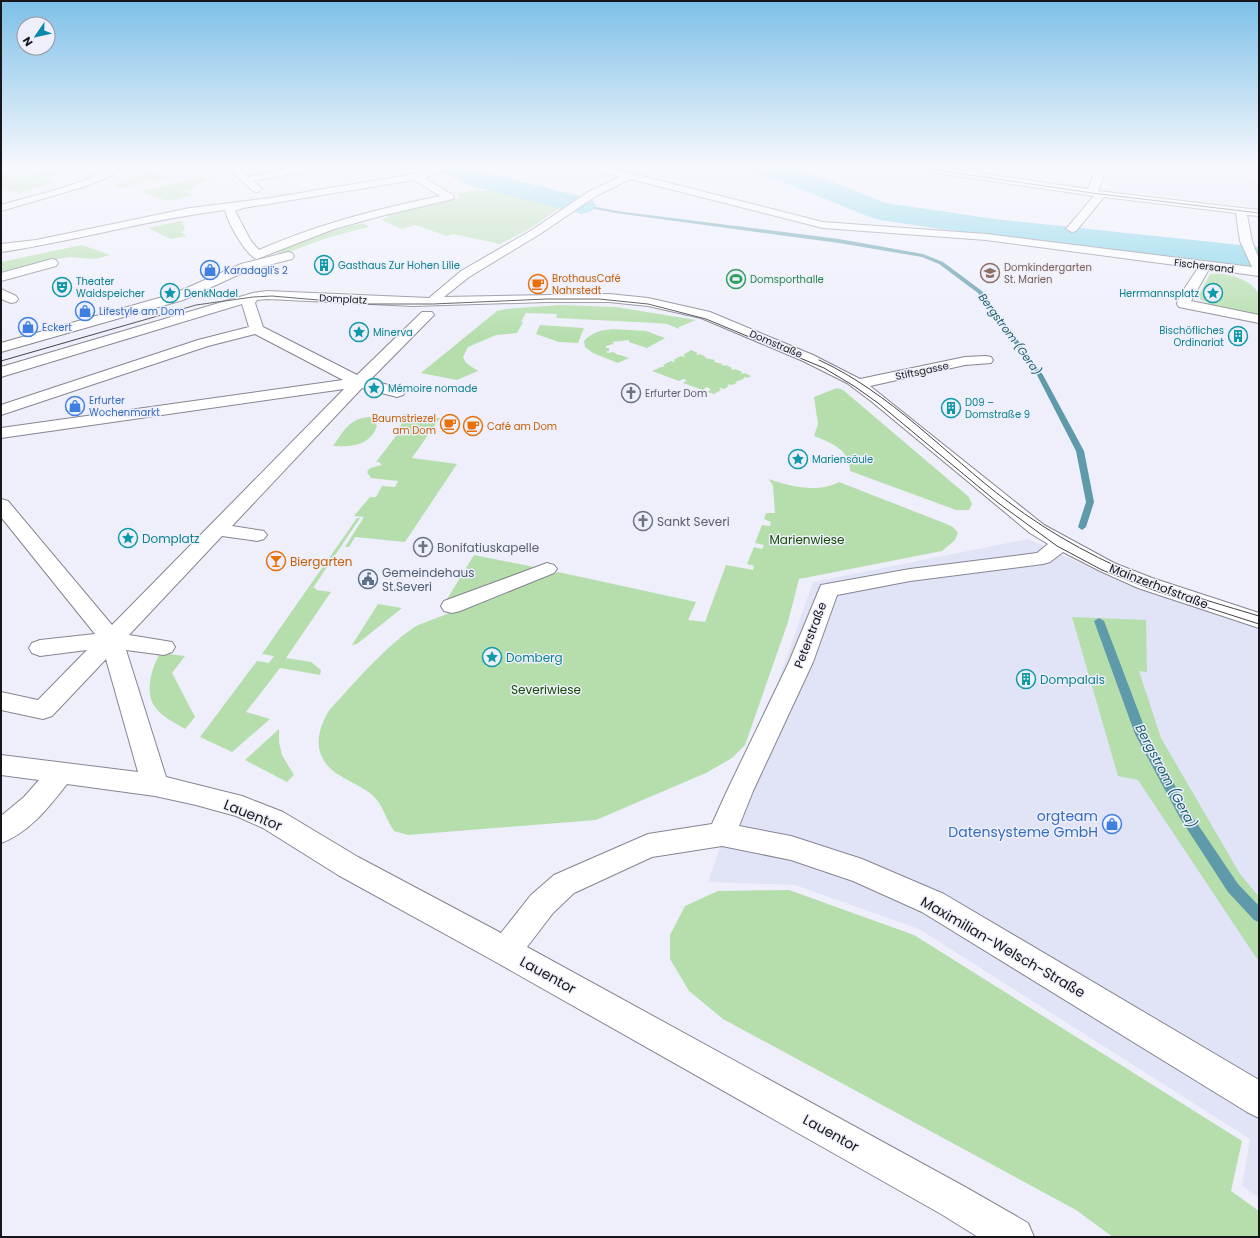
<svg xmlns="http://www.w3.org/2000/svg" width="1260" height="1238" viewBox="0 0 1260 1238" font-family="Poppins,sans-serif">
	<style>
		.built { fill: #e1e3f6 }
		.green { fill: #b5deac }
		.lines { fill: none; stroke-linecap: round; stroke-linejoin: round }
		.stream { fill: #5e9aaa; fill-rule: evenodd }
		.river { fill: #7dd2e7; fill-rule: evenodd }
		.street-casing { stroke: #858691; stroke-width: 2 }
		.street { fill: #fff; fill-rule: evenodd }
		.tram { stroke: #424247; stroke-width: 1 }
		.labels { text-anchor: middle; dominant-baseline: central; stroke-width: 3; stroke-linejoin: round; paint-order: stroke }
		.far-culture-label { font-size: 10px; fill: #0d838f; stroke: #eeeffb; text-anchor: start }
		.far-street-label { font-size: 10px; fill: #17171b; stroke: #eeeffb }
		.far-education-label { font-size: 10px; fill: #785e54; stroke: #eeeffb; text-anchor: start }
		.far-shop-label { font-size: 10px; fill: #366cbe; stroke: #eeeffb; text-anchor: start }
		.far-food-label { font-size: 10px; fill: #c56008; stroke: #eeeffb; text-anchor: start }
		.far-leisure-label { font-size: 10px; fill: #27864d; stroke: #eeeffb; text-anchor: start }
		.far-worship-label { font-size: 10px; fill: #5b616d; stroke: #eeeffb; text-anchor: start }
		.far-water-label { font-size: 11px; font-style: italic; fill: #165d6c; stroke: #eeeffb }
		.worship-label { font-size: 12px; fill: #5b616d; stroke: #eeeffb; text-anchor: start }
		.culture-label { font-size: 12px; fill: #0d838f; stroke: #eeeffb; text-anchor: start }
		.park-label { font-size: 12px; fill: #124c00; stroke: #eeeffb }
		.food-label { font-size: 12px; fill: #c56008; stroke: #eeeffb; text-anchor: start }
		.service-label { font-size: 12px; fill: #4e5e75; stroke: #eeeffb; text-anchor: start }
		.street-label { font-size: 12px; fill: #17171b; stroke: #eeeffb }
		.water-label { font-size: 13px; font-style: italic; fill: #165d6c; stroke: #eeeffb }
		.near-street-label { font-size: 14px; fill: #17171b; stroke: #eeeffb }
		.near-shop-label { font-size: 14px; fill: #366cbe; stroke: #eeeffb; text-anchor: end }
	</style>
	<rect width="100%" height="100%" fill="#eeeffb"/>
	<g class="built">
		<polygon points="122,167 182,167 153,175 122,169"/>
		<polygon points="1117,167 1228,167 1259,181 1259,207 1113,190"/>
		<polygon points="1028,539 1116,580 1259,629 1259,1198 1242,1186 1250,1139 919,929 795,885 708,882 813,582"/>
	</g>
	<g class="green">
		<polygon points="64,167 73,170 47,178 57,181 19,193 1,188 1,172 19,178"/>
		<polygon points="147,173 155,174 170,178 154,182 148,180 123,188 113,185"/>
		<polygon points="206,177 202,179 204,180 213,179 215,180 195,184 197,187 182,191 195,195 167,201 141,192 195,178 197,179"/>
		<polygon points="477,191 501,191 540,200 561,207 531,228 500,244 453,234 447,236 415,225 402,229 381,220 389,217 386,215 461,197 456,193"/>
		<polygon points="180,221 182,222 185,230 181,232 187,236 171,239 148,228"/>
		<path d="M362,223L369,227C339,234 311,242 284,255L274,251L323,233Z"/>
		<polygon points="82,245 110,255 95,259 69,257 58,259 16,269 1,271 1,262"/>
		<path d="M1210,274C1225,272 1255,279 1259,296C1260,302 1259,309 1259,315C1244,312 1208,308 1198,297L1199,295Z"/>
		<polygon points="560,305 616,307 696,320 679,327 679,329 667,324 656,323 556,318 557,314 526,313 521,322 523,322 517,333 496,335 468,347 463,357 466,363 478,371 457,380 421,373 497,311 506,309"/>
		<polygon points="540,325 584,328 578,343 559,342 536,334"/>
		<path d="M613,329L646,331L665,338L647,348L629,342V340L612,342L614,344L606,346V348H609V351L606,352L608,353L613,352L618,355H620L629,358L618,363L593,353L585,347L584,341C592,332 602,330 613,329Z"/>
		<polygon points="691,350 698,353 696,354 698,355 700,354 706,357 705,358 715,360 714,362 723,364 722,365 723,366 726,365 732,368 731,369 733,370 735,369 742,372 741,373 743,374 745,373 751,376 747,378 745,377 743,378 744,379 735,382 737,383 731,385 729,384 727,386 729,386 724,389 721,388 719,389 721,390 714,394 708,392 711,389 706,387 703,390 683,383 687,380 683,379 679,381 652,371 661,367 663,367 665,366 663,365 671,361 674,362 675,361 673,360 681,356 683,357 685,356 683,355"/>
		<path d="M837,388L843,390L969,497L972,504L969,510H956L850,471C850,449 831,443 814,436L818,424L814,397Z"/>
		<polygon points="404,414 440,418 412,458 457,464 405,542 355,537 349,547 345,547 364,517 354,516 370,497 376,497 382,486 395,487 398,481 371,478 367,472 370,468 382,465 379,462 376,462 396,436 402,422 400,419"/>
		<path d="M370,417L374,419L377,426C370,446 351,447 333,446C344,431 349,418 370,417Z"/>
		<path d="M769,479C791,487 818,493 839,482L944,523L953,527L958,533L955,540L942,551L799,579L788,622L745,745L732,758L706,773L596,820L408,835L394,831C385,818 383,803 370,793C354,781 331,776 322,757C315,743 320,727 327,714C331,707 338,701 343,695C362,674 394,639 418,625L558,572L696,602L688,620L705,622L726,565L753,570L754,566L747,564L754,547L762,549L764,545L755,543L762,525L770,526L771,522L764,519L766,513H775L773,486Z"/>
		<polygon points="357,518 360,518 313,588 316,588 316,590 331,592 286,658 311,662 321,670 320,675 280,668 246,712 270,719 232,752 200,737 257,661 269,663 274,656 262,654"/>
		<polygon points="474,555 539,568 450,602 447,599"/>
		<polygon points="378,604 402,608 357,644 352,645"/>
		<polygon points="1072,617 1146,620 1147,672 1139,671 1161,738 1240,874 1259,897 1259,962 1138,780 1118,776"/>
		<path d="M160,653L185,656L172,673L195,717L185,729C175,723 161,716 155,707C144,691 152,668 160,653Z"/>
		<polygon points="279,729 279,742 282,755 294,775 287,782 245,760"/>
		<polygon points="789,890 914,935 1242,1141 1231,1191 1259,1211 1259,1237 1113,1237 1076,1210 723,1019 689,991 670,959 670,935 685,906 718,891"/>
	</g>
	<g class="lines">
		<g class="stream">
			<polygon points="582,204 616,211 839,239 923,254 943,262 982,291 1043,375 1084,451 1094,502 1086,527 1082,530 1078,527 1086,502 1076,451 1037,375 978,293 939,264 922,257 839,243 616,213 580,206"/>
			<polygon points="1099,618 1104,621 1147,734 1188,810 1238,884 1259,906 1259,922 1254,920 1228,892 1180,818 1135,734 1094,621"/>
		</g>
		<g class="river">
			<polygon points="440,167 474,167 486,173 592,199 596,205 592,211 582,214 468,185 444,173"/>
			<polygon points="745,167 796,168 886,203 995,219 1259,247 1259,267 995,237 880,220 870,217 778,180 749,173"/>
		</g>
		<defs>
			<g id="street">
				<path d="M109,167H120L111,176L83,187L1,211V205C25,198 94,182 109,167Z"/>
				<polygon points="227,167 238,167 249,177 297,167 317,167 312,170 254,181 262,189 257,192 253,191"/>
				<path d="M435,167H450L448,169L424,178L453,195L454,197L453,199L381,216L334,229L257,259C246,256 227,221 225,210C150,219 76,241 1,252V244L36,240L190,208L270,198L414,174ZM414,180L440,196C378,209 317,224 259,250L251,241L235,211L243,208Z"/>
				<path d="M589,167H606L823,222L986,234L1252,267L1240,241L1236,213L1104,197L1076,231L1072,232L1066,229L1094,196L916,170L911,167H936L1088,189L1097,167H1107L1098,191L1259,210V216L1247,215L1252,241L1259,259V276L1209,269L1191,301L1259,315V323L1179,307L1177,304L1179,297L1198,268L986,240L823,228L630,179L596,196L540,234L469,277L444,297L609,294L648,298L710,312L813,355L860,379L965,357L986,356L991,357L993,360L991,363L965,365L870,386L1044,525L1114,563L1152,578L1259,613V628L1138,588L1100,571L1063,552L1050,562L1043,564L910,581L837,595L813,662L753,791L739,826L791,836L862,859L944,894L1259,1080V1118L1247,1112L922,912L853,881L791,860L722,846L652,857L574,893L553,913L527,947L967,1188L1028,1223L1034,1237H978L941,1214L494,961L338,875L263,828L236,816L196,805L155,796L67,784C49,807 29,833 1,843V816L24,797L39,780L1,775V755L138,772L106,659L52,716L43,719L1,710V692L38,700L87,650L40,656L32,653L29,648L32,643L40,640L95,634L1,517V499L8,501L112,625L344,389L1,438V428L343,380L255,334L208,346L1,415V405L198,340L249,327L242,304L1,377V367L253,293L267,291L429,298L461,271L532,230L588,192L620,177L591,169ZM267,299L413,306L547,302H609L648,306L701,318L803,361L847,383L871,401L1030,533L1048,544L1037,553L910,569L821,585L789,662L727,791L712,824L648,834L554,875L531,895L501,933L358,857L283,812L242,796L166,777L126,650L164,655L172,652L175,647L172,642L129,635L222,536L257,541L264,539L267,535L264,531L232,526L362,388L397,397L403,395L405,392L403,389L370,380L434,315L432,312H422L357,375L263,327L255,303L257,300Z"/>
				<polygon points="288,252 292,253 294,256 292,259 249,270 183,300 1,352 1,343 173,294 241,264"/>
				<polygon points="52,259 56,260 58,263 56,266 1,281 1,273"/>
				<polygon points="1,289 16,296 18,299 16,302 11,303 1,299"/>
				<polygon points="547,563 554,565 557,569 554,573 460,611 452,613 444,611 441,606 444,601"/>
			</g>
		</defs>
		<use href="#street" class="street-casing"/>
		<use href="#street" class="street"/>
		<g class="tram">
			<polyline points="916,167 1092,193 1259,213"/>
			<path d="M819,360C891,393 945,454 1007,501C1053,536 1104,563 1158,584C1191,596 1225,606 1259,616"/>
			<polyline points="1,361 196,305 253,297 272,296 364,304 433,304 547,299 599,299 648,304 706,319 824,368 854,386 878,403 997,502 1057,546 1102,570 1156,591 1259,624"/>
		</g>
	</g>
	<linearGradient id="sky" x2="0" y2="1"><stop stop-color="#7dc0e8"/><stop offset="0.49" stop-color="#f7f8fd"/><stop offset="1" stop-color="#f7f8fd" stop-opacity="0"/></linearGradient>
	<rect width="1260" height="340" fill="url(#sky)"/>
	<defs>
		<symbol id="building-ring" viewBox="-11 -11 22 22"><circle r="9.5" fill="#eeeffb" stroke="#0f9aa8" stroke-width="1.5"/><path d="M-4-6H4V6H1V3H-1V6H-4ZM-2.5-4.3h1.7v1.8h-1.7ZM.8-4.3h1.7v1.8H.8ZM-2.5-1h1.7V.8h-1.7ZM.8-1h1.7V.8H.8Z" fill="#0f9aa8"/></symbol>
		<symbol id="shop-ring" viewBox="-11 -11 22 22"><circle r="9.5" fill="#eeeffb" stroke="#3f7fe0" stroke-width="1.5"/><path d="M-5-2.5h2.3a2.7 3.5 0 0 1 5.4 0H5L5.5 6h-11ZM-1.5-2.5h3a1.5 2.3 0 0 0-3 0Z" fill="#3f7fe0"/></symbol>
		<symbol id="school-ring" viewBox="-11 -11 22 22"><circle r="9.5" fill="#eeeffb" stroke="#8d6e63" stroke-width="1.5"/><path d="M0-5L7-2L0 1L-7-2ZM-4 1L0 2.5L4 1V4Q0 6-4 4Z" fill="#8d6e63"/></symbol>
		<symbol id="stadium-ring" viewBox="-11 -11 22 22"><circle r="9.5" fill="#eeeffb" stroke="#2e9e5b" stroke-width="1.5"/><path d="M0-5a6.5 5 0 1 0 0 10a6.5 5 0 1 0 0-10ZM-3.5-1.8h7v3.6h-7Z" fill="#2e9e5b"/></symbol>
		<symbol id="cafe-ring" viewBox="-11 -11 22 22"><circle r="9.5" fill="#eeeffb" stroke="#e8710a" stroke-width="1.5"/><path d="M-5.5-4.5H6V0H3Q3 3.5 0 3.5H-2.5Q-5.5 3.5-5.5 0ZM3-3.2v2h1.7v-2ZM-6 4.5H4V6H-6Z" fill="#e8710a"/></symbol>
		<symbol id="theatre-ring" viewBox="-11 -11 22 22"><circle r="9.5" fill="#eeeffb" stroke="#0f9aa8" stroke-width="1.5"/><path d="M-5-5.5Q0-4 5-5.5V0Q5 5 0 6Q-5 5-5 0ZM-3.3-2.5H-1v1.5H-3.3ZM1-2.5H3.3v1.5H1ZM-2.8 1Q0 5.5 2.8 1Z" fill="#0f9aa8"/></symbol>
		<symbol id="sight-ring" viewBox="-11 -11 22 22"><circle r="9.5" fill="#eeeffb" stroke="#0f9aa8" stroke-width="1.5"/><path d="M0-6L1.8-2.2L6-1.7L2.9 1.2L3.7 5.4L0 3.3L-3.7 5.4L-2.9 1.2L-6-1.7L-1.8-2.2Z" fill="#0f9aa8"/></symbol>
		<symbol id="church-ring" viewBox="-11 -11 22 22"><circle r="9.5" fill="#eeeffb" stroke="#6b7280" stroke-width="1.5"/><path d="M-1.2-6h2.4v3.5h3.3v2.4h-3.3V6h-2.4V-.1h-3.3v-2.4h3.3Z" fill="#6b7280"/></symbol>
		<symbol id="bar-ring" viewBox="-11 -11 22 22"><circle r="9.5" fill="#eeeffb" stroke="#e8710a" stroke-width="1.5"/><path d="M-6-5H6L.8 .8V4.5H3.5V6h-7V4.5H-.8V.8Z" fill="#e8710a"/></symbol>
		<symbol id="civic-ring" viewBox="-11 -11 22 22"><circle r="9.5" fill="#eeeffb" stroke="#5c6f8a" stroke-width="1.5"/><path d="M-.6-6.5H3V-4.5H.6V-3L4-1V1h2V6H-6V1h2V-1L-.6-3ZM-1.2 2.5V6h2.4V2.5Z" fill="#5c6f8a"/></symbol>
	</defs>
	<g fill-rule="evenodd">
		<use href="#building-ring" x="313" y="254" width="22" height="22"/>
		<use href="#shop-ring" x="199" y="259" width="22" height="22"/>
		<use href="#school-ring" x="979" y="262" width="22" height="22"/>
		<use href="#stadium-ring" x="725" y="268" width="22" height="22"/>
		<use href="#cafe-ring" x="527" y="273" width="22" height="22"/>
		<use href="#theatre-ring" x="51" y="276" width="22" height="22"/>
		<use href="#sight-ring" x="159" y="282" width="22" height="22"/>
		<use href="#sight-ring" x="1202" y="282" width="22" height="22"/>
		<use href="#shop-ring" x="74" y="300" width="22" height="22"/>
		<use href="#shop-ring" x="17" y="316" width="22" height="22"/>
		<use href="#sight-ring" x="348" y="321" width="22" height="22"/>
		<use href="#building-ring" x="1227" y="325" width="22" height="22"/>
		<use href="#sight-ring" x="363" y="377" width="22" height="22"/>
		<use href="#church-ring" x="620" y="382" width="22" height="22"/>
		<use href="#shop-ring" x="64" y="395" width="22" height="22"/>
		<use href="#building-ring" x="940" y="397" width="22" height="22"/>
		<use href="#cafe-ring" x="439" y="413" width="22" height="22"/>
		<use href="#cafe-ring" x="462" y="415" width="22" height="22"/>
		<use href="#sight-ring" x="787" y="448" width="22" height="22"/>
		<use href="#church-ring" x="632" y="510" width="22" height="22"/>
		<use href="#sight-ring" x="117" y="527" width="22" height="22"/>
		<use href="#church-ring" x="412" y="536" width="22" height="22"/>
		<use href="#bar-ring" x="265" y="550" width="22" height="22"/>
		<use href="#civic-ring" x="357" y="568" width="22" height="22"/>
		<use href="#sight-ring" x="481" y="646" width="22" height="22"/>
		<use href="#building-ring" x="1015" y="668" width="22" height="22"/>
		<use href="#shop-ring" x="1101" y="813" width="22" height="22"/>
	</g>
	<g class="labels">
		<g class="far-culture-label">
			<text x="338" y="265">Gasthaus Zur Hohen Lilie</text>
			<text x="76" y="281">Theater<tspan x="76" dy="12">Waidspeicher</tspan></text>
			<text x="184" y="293">DenkNadel</text>
			<text x="1199" y="293" text-anchor="end">Herrmannsplatz</text>
			<text x="1224" y="330" text-anchor="end">Bischöfliches<tspan x="1224" dy="12">Ordinariat</tspan></text>
			<text x="373" y="332">Minerva</text>
			<text x="388" y="388">Mémoire nomade</text>
			<text x="965" y="402">D09 –<tspan x="965" dy="12">Domstraße 9</tspan></text>
			<text x="812" y="459">Mariensäule</text>
		</g>
		<g class="far-street-label">
			<text transform="translate(1204 266) rotate(7)">Fischersand</text>
			<text transform="translate(343 299) rotate(3)">Domplatz</text>
			<text transform="translate(776 344) rotate(23)">Domstraße</text>
			<text transform="translate(922 371) rotate(-12)">Stiftsgasse</text>
		</g>
		<g class="far-education-label">
			<text x="1004" y="267">Domkindergarten<tspan x="1004" dy="12">St. Marien</tspan></text>
		</g>
		<g class="far-shop-label">
			<text x="224" y="270">Karadagli's 2</text>
			<text x="99" y="311">Lifestyle am Dom</text>
			<text x="42" y="327">Eckert</text>
			<text x="89" y="400">Erfurter<tspan x="89" dy="12">Wochenmarkt</tspan></text>
		</g>
		<g class="far-food-label">
			<text x="552" y="278">BrothausCafé<tspan x="552" dy="12">Nahrstedt</tspan></text>
			<text x="436" y="418" text-anchor="end">Baumstriezel<tspan x="436" dy="12">am Dom</tspan></text>
			<text x="487" y="426">Café am Dom</text>
		</g>
		<g class="far-leisure-label">
			<text x="750" y="279">Domsporthalle</text>
		</g>
		<g class="far-worship-label">
			<text x="645" y="393">Erfurter Dom</text>
		</g>
		<g class="far-water-label">
			<text transform="translate(1010 334) rotate(54)">Bergstrom (Gera)</text>
		</g>
		<g class="worship-label">
			<text x="657" y="521">Sankt Severi</text>
			<text x="437" y="547">Bonifatiuskapelle</text>
		</g>
		<g class="culture-label">
			<text x="142" y="538">Domplatz</text>
			<text x="506" y="657">Domberg</text>
			<text x="1040" y="679">Dompalais</text>
		</g>
		<g class="park-label">
			<text x="807" y="539">Marienwiese</text>
			<text x="546" y="689">Severiwiese</text>
		</g>
		<g class="food-label">
			<text x="290" y="561">Biergarten</text>
		</g>
		<g class="service-label">
			<text x="382" y="572">Gemeindehaus<tspan x="382" dy="14">St.Severi</tspan></text>
		</g>
		<g class="street-label">
			<text transform="translate(1159 586) rotate(21)">Mainzerhofstraße</text>
			<text transform="translate(810 635) rotate(-69)">Peterstraße</text>
		</g>
		<g class="water-label">
			<text transform="translate(1166 776) rotate(62)">Bergstrom (Gera)</text>
		</g>
		<g class="near-street-label">
			<text transform="translate(253 815) rotate(22)">Lauentor</text>
			<text transform="translate(1003 947) rotate(30)">Maximilian-Welsch-Straße</text>
			<text transform="translate(548 975) rotate(29)">Lauentor</text>
			<text transform="translate(831 1133) rotate(29)">Lauentor</text>
		</g>
		<g class="near-shop-label">
			<text x="1098" y="816">orgteam<tspan x="1098" dy="16">Datensysteme GmbH</tspan></text>
		</g>
	</g>
	<rect width="1260" height="1238" fill="none" stroke="#17171b" stroke-width="4"/>
	<g transform="translate(36 36) rotate(236)"><circle r="19" fill="#eeeffb" stroke="#9899a1"/>
	<path d="M0-3L7 15L0 10L-7 15Z" fill="#0c88ab"/>
	<text y="-6" font-size="11" font-weight="bold" text-anchor="middle" fill="#17171b">N</text>
	</g>
</svg>
